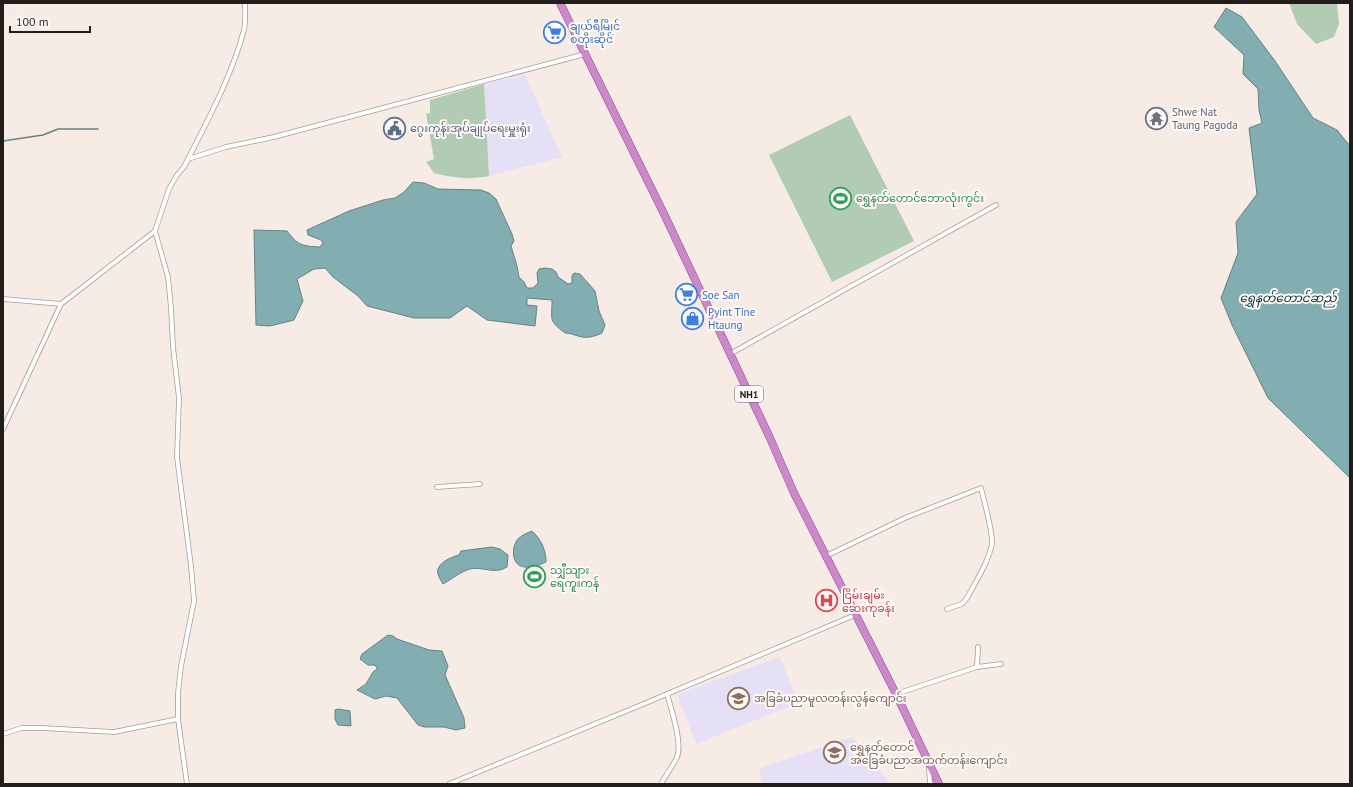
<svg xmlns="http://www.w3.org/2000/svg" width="1353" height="787" viewBox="0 0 1353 787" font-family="'PT Sans','Noto Sans Myanmar',sans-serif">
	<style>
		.education { fill: #e5e0f6 }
		.green { fill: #b1ccb3 }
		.water { fill: #82aeb1; stroke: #658284 }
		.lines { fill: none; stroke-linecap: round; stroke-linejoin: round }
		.stream { stroke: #658284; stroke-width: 1.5 }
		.minor-casing { stroke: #a69b95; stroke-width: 5.5 }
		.trunk-casing { stroke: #884f85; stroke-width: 8 }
		.minor { stroke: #fff; stroke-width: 4 }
		.trunk { stroke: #cc88cb; stroke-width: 7 }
		.labels { text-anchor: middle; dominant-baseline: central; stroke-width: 4; stroke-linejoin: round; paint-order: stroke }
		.shield { fill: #fffaf7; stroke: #645f5d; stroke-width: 1 }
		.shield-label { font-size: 10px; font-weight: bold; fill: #211d1b }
		.shop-label { font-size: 11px; fill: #366cbe; stroke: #fffaf7; text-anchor: start }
		.worship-label { font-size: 11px; fill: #5b616d; stroke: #fffaf7; text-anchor: start }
		.service-label { font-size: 11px; fill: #4e5e75; stroke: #fffaf7; text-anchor: start }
		.leisure-label { font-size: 11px; fill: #27864d; stroke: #fffaf7; text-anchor: start }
		.health-label { font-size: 11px; fill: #be3a42; stroke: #fffaf7; text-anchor: start }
		.education-label { font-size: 11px; fill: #785e54; stroke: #fffaf7; text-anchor: start }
		.water-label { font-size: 12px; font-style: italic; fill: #053336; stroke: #fffaf7 }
	</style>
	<rect width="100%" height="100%" fill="#f7ebe5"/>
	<g class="education">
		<polygon points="525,75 562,157 489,176 484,84"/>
		<polygon points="780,657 798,703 696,744 677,694"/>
		<polygon points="852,737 891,784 762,784 760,768"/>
	</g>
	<g class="green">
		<polygon points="1289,3 1337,3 1339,24 1334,37 1316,44 1297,24"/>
		<path d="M484,84L489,176C470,180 453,178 434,173L426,162L434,159L426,114L430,113V100Z"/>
		<polygon points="850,115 914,241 832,282 769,155"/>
	</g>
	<g class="water">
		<polygon points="1226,8 1242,17 1275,61 1313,118 1337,130 1350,146 1350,478 1268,398 1232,325 1221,298 1238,253 1236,222 1257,194 1249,128 1262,123 1259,110 1258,89 1243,74 1244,55 1214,27"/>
		<path d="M413,182L424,183L438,189L481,190L489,193L496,199L512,234L514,241L511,246L517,266L519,277L524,282L527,288H533L538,283L537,273L539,269L545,268L552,269L556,272L558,277L568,284L572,283V276L574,273L580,274L595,291L599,311L605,325L602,333C596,336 589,338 582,337C576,336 572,333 565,333C548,320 552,321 552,300L527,298V305L537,306L535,326L487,320L467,306L450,318H414L367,306L358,296L333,277L325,268L314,269L297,279L303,301L294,320L270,326L256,325L254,230L287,231C298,246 303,246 320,247L323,243L321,240L308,235L307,230L349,211L383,200L395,198L404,192Z"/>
		<path d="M532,531C541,539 546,550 546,562C539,565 532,568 525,567C511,566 511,547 518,539C522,535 527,533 532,531Z"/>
		<path d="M492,547L500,549L508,555L507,567C494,575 483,566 470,569C460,572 452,579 443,584C441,581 439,577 438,574C435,564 451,557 459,555L461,551Z"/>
		<polygon points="388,635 393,636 397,639 429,650 442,651 448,666 445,675 464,718 465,728 456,730 444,727 424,727 418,725 397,698 386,696 375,699 357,690 366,684 373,672 377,669 377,667 374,665 368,665 360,659 362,654"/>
		<polygon points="338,709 350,711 351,726 338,725 335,719 335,710"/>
	</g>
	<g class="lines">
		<polyline class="stream" points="3,141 43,135 58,129 98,129"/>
		<defs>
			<g id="minor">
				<path d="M188,159C209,118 232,75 244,30C246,22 245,12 245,3"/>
				<polyline points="155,231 168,277 171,308 173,347 179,398 177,457 191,566 194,601 181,666 178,693 178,719 187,784"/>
				<polyline points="3,299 61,304"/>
				<polyline points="730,354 996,205"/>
				<polyline points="3,429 61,304 155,231 169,189 177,175 184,167 188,159 226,147 274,137 585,54"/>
				<polyline points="437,487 480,484"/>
				<path d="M826,556L905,518L981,488C984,501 993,532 992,544C988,563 976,581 967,598L962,604L947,609"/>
				<polyline points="977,667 978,647"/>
				<polyline points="896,694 977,667 1001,664"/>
				<polyline points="3,734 22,728 42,728 114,732 178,719"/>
				<polyline points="929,769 930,784"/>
				<polyline points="449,784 641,705 855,615"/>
				<path d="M661,784C666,775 673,766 677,757C683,744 671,708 667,694"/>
			</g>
			<polyline id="trunk" points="560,3 665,216 770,438 794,493 896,694 939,784"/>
		</defs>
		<use href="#minor" class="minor-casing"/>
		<use href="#trunk" class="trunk-casing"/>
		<use href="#minor" class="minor"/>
		<use href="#trunk" class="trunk"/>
	</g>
	<defs>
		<symbol id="supermarket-ring" viewBox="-11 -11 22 22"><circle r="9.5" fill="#fffaf7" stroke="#3f7fe0" stroke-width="1.5"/><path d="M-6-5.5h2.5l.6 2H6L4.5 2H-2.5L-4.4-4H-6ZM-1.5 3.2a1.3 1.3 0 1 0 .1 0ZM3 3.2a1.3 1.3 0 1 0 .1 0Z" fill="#3f7fe0"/></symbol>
		<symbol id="temple-ring" viewBox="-11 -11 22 22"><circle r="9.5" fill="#fffaf7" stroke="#6b7280" stroke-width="1.5"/><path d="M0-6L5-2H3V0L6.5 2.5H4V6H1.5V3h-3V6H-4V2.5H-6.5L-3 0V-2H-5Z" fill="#6b7280"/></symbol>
		<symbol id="civic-ring" viewBox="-11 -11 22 22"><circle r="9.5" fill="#fffaf7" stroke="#5c6f8a" stroke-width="1.5"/><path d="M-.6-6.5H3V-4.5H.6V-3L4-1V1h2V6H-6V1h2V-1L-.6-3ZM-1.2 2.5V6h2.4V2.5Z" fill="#5c6f8a"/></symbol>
		<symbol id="stadium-ring" viewBox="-11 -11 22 22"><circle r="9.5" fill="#fffaf7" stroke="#2e9e5b" stroke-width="1.5"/><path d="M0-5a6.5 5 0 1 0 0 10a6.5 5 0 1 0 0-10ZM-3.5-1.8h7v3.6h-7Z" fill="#2e9e5b"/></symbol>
		<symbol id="shop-ring" viewBox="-11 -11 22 22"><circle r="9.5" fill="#fffaf7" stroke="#3f7fe0" stroke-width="1.5"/><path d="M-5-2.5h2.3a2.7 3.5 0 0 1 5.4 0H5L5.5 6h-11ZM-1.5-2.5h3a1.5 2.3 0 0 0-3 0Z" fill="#3f7fe0"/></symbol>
		<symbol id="hospital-ring" viewBox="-11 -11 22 22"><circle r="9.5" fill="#fffaf7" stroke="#e0444e" stroke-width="1.5"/><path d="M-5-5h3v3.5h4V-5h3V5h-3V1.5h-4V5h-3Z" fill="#e0444e"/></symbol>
		<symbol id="school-ring" viewBox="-11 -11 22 22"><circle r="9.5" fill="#fffaf7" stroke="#8d6e63" stroke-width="1.5"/><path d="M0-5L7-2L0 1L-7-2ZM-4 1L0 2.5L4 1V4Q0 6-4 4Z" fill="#8d6e63"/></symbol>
	</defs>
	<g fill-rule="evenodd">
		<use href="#supermarket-ring" x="542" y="20" width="25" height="25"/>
		<use href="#temple-ring" x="1144" y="106" width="25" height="25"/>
		<use href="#civic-ring" x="382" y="116" width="25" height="25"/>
		<use href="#stadium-ring" x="828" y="186" width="25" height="25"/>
		<use href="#supermarket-ring" x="674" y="282" width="25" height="25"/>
		<use href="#shop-ring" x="680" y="306" width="25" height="25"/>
		<use href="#stadium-ring" x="522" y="564" width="25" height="25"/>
		<use href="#hospital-ring" x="814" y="588" width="25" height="25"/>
		<use href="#school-ring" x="726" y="686" width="25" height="25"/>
		<use href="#school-ring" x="822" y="740" width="25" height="25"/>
	</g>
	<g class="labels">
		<rect class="shield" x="735" y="386" width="28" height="16" rx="3"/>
		<g class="shield-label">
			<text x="749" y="394">NH1</text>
		</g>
		<g class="shop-label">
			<text x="570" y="26">ချယ်ရီမြိုင်<tspan x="570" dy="13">စတိုးဆိုင်</tspan></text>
			<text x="702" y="295">Soe San</text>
			<text x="708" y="312">Pyint Tine<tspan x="708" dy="13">Htaung</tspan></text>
		</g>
		<g class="worship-label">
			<text x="1172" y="112">Shwe Nat<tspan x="1172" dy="13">Taung Pagoda</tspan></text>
		</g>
		<g class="service-label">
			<text x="410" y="128">ဂွေးကုန်းအုပ်ချုပ်ရေးမှူးရုံး</text>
		</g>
		<g class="leisure-label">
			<text x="856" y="198">ရွှေနတ်တောင်ဘောလုံးကွင်း</text>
			<text x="550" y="570">သျှီသျား<tspan x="550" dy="13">ရေကူးကန်</tspan></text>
		</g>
		<g class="health-label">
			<text x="842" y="595">ငြိမ်းချမ်း<tspan x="842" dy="13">ဆေးကုခန်း</tspan></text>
		</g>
		<g class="education-label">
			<text x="754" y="698">အခြခံပညာမူလတန်းလွန်ကျောင်း</text>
			<text x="850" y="747">ရွှေနတ်တောင်<tspan x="850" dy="13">အခြေခံပညာအထက်တန်းကျောင်း</tspan></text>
		</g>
		<g class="water-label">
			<text x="1288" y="297">ရွှေနတ်တောင်ဆည်</text>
		</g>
	</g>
	<rect width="1353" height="787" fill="none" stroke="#211d1b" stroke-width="8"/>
	<path d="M10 26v6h80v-6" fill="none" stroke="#211d1b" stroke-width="2"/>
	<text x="16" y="26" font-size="12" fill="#211d1b" stroke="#fffaf7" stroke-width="3" paint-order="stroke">100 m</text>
</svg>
